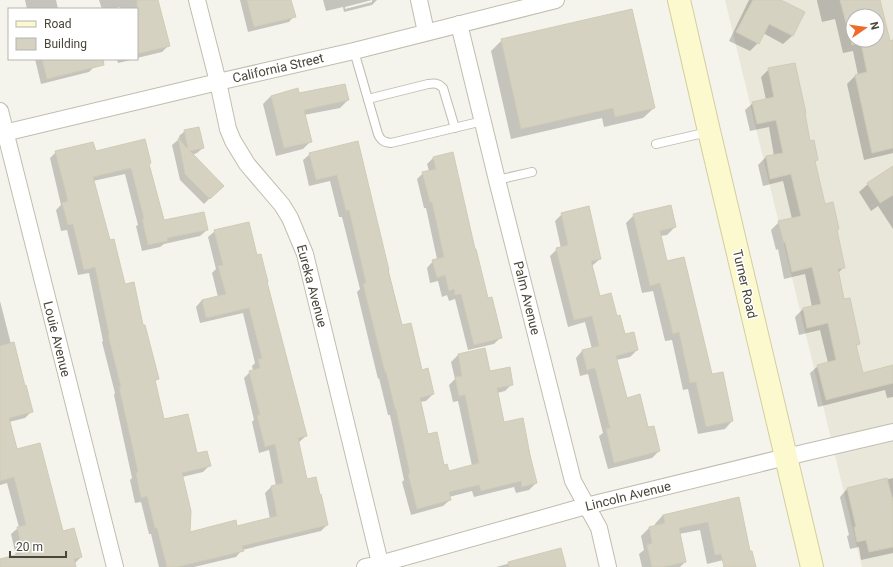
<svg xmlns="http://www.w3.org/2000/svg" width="893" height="567" viewBox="0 0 893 567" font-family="Roboto,sans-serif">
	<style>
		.residential { fill: #e9e7da; fill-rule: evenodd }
		.shadow { fill: #0003; fill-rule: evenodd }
		.building { fill: #d6d2c2; stroke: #d1cbb5; fill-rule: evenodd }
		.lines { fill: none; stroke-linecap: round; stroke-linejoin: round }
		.service-casing { stroke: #c0bdaf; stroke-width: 10 }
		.minor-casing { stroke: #c0bdaf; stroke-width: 18 }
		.secondary-casing { stroke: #d2ce9e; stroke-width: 24 }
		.service { stroke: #fff; stroke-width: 8 }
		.minor { stroke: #fff; stroke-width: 16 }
		.secondary { stroke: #fcf9cf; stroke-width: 22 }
		.labels { text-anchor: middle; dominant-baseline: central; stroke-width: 3; stroke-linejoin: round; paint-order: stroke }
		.street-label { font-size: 13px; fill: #49463a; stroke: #fff }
	</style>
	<rect width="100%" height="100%" fill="#f5f4ec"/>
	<path class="residential" d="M725,0H893V567H862ZM853,16H877V40H853Z"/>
	<g class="shadow">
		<polygon points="25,0 56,0 58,9 27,9"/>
		<polygon points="99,0 157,0 169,45 162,52 137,58 137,9 121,9 120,7 113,9 102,9"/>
		<polygon points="240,0 290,0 294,16 289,22 248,32"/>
		<polygon points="323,0 372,0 345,7 345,9 372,2 372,0 377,0 372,5 344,12 343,7 326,11"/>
		<polygon points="749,0 779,0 804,13 792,36 783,44 763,33 758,43 750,51 729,41"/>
		<path d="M817,0H879L889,42L893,41V153L864,160L847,84L855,76L858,75L853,51L843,53L835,19L822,22L817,1ZM853,16H877V40H853Z"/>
		<polygon points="502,40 654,108 643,118 604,127 602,118 511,139 491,51"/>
		<polygon points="35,59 93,59 95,66 89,72 41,84"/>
		<polygon points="117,59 135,59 118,63"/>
		<polygon points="769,69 809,143 817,159 814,162 825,206 836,230 844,267 837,274 843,300 859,343 856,347 862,374 893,366 893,397 887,398 885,390 818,407 810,373 818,366 828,363 820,330 799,335 795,317 803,309 812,307 805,274 784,279 778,249 776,250 771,230 779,222 792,219 783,181 763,186 758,165 766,157 774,156 769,127 750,131 745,110 753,103 766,100 761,77"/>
		<polygon points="299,94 348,100 340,108 304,115 311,141 303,149 276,156 263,104 271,96"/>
		<polygon points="185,131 203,148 197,153 192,155 222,186 204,204 180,180 172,145 178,140 180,143 179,136"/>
		<polygon points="357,142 402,326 421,371 433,394 426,401 420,402 427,435 443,466 448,472 472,466 458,401 453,402 449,385 455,379 451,362 458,355 484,350 489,372 512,384 505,391 497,393 503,423 536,483 529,490 516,493 514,487 474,497 472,491 449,497 450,500 443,506 411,515 402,482 404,480 390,415 388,415 379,378 378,379 357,292 360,289 342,217 339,217 330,181 309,186 303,160 310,154"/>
		<polygon points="56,152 95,152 148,164 163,221 207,230 200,236 164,244 160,247 142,251 136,226 138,225 125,174 93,181 109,242 124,285 142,327 158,378 154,382 163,420 196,454 210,465 203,472 182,477 189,533 237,528 270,519 265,493 271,487 276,486 269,450 259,453 252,422 254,420 244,378 250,372 253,371 252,366 255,363 243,313 200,323 196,307 202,300 218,297 212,273 216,269 208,237 215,231 256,257 266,283 306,436 298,443 306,480 327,525 321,531 242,550 236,557 194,567 159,567 151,534 149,534 141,502 135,503 130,480 132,478 114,395 115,393 102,342 103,341 89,273 78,275 67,230 61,231 56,210 61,205 50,158"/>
		<polygon points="433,158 475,251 488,299 501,337 494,344 468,350 455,299 449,301 447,295 442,297 438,281 430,283 427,268 433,261 437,259 426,208 424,208 417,179 423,173 429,171 427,164"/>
		<polygon points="893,167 893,229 878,206 871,211 859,192 868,184"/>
		<polygon points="562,214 600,259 593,265 592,266 600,297 616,317 624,335 637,350 630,357 616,360 626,399 647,429 659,451 652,458 608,469 599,436 603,433 588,374 580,376 576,358 582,351 592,349 585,322 568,327 550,256 557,249 561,248 555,221"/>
		<polygon points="634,215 675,227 667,235 660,236 666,262 711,376 732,421 725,429 698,434 688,389 683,390 672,340 665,341 653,291 642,293 626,223"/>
		<polygon points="0,301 11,344 32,411 25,418 9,422 17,450 62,532 81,557 74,564 75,567 0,567 0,560 16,556 11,534 19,527 7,483 0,485"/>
		<polygon points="893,478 893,553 861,560 859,547 850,549 847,536 849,535 840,497 847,489"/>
		<polygon points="738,498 740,556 707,564 700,530 679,534 685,562 680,567 642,567 639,554 644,550 641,536 649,528 655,526 655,524 663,515"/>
		<polygon points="523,560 565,567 496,567"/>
	</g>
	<g class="building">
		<polygon points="137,0 158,0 170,46 137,54"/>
		<polygon points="247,0 291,0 296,17 254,27"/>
		<polygon points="753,0 781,0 805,12 793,36 769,24 759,44 736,32"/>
		<path d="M840,0H880L890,41L893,40V148L872,153L855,75L867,72L861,43L852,45ZM853,16H877V40H853Z"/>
		<polygon points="632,9 655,108 615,117 613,108 521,129 501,39"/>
		<polygon points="42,59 103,59 104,65 47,79"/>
		<polygon points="795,63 806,113 805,113 810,141 814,140 818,160 815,161 825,204 833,202 839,229 837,230 845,268 838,269 844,299 850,298 860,344 856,345 863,373 893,365 893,383 826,400 817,365 836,360 828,323 807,328 803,308 821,304 812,267 792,272 785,242 784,243 778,221 801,216 791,174 770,179 766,156 783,153 776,120 757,124 752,102 774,97 768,68"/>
		<polygon points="345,84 349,100 304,110 312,142 284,148 271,96 298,88 299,93"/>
		<polygon points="199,127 204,148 190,151 224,186 210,199 185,174 178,138 188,149 184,130"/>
		<polygon points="145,139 151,163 149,164 164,220 204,212 208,230 167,238 168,241 148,245 142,219 144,219 131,168 93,177 110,240 114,239 125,284 134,282 143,325 145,325 159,379 155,380 164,419 188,414 197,453 207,451 211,466 182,473 191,511 190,532 236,520 237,526 277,516 271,486 283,483 275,444 265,447 257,415 260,415 249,371 260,368 258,359 262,358 249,308 206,318 202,300 226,294 218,266 223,265 214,230 249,222 257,255 261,254 268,282 267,282 307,436 298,438 307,479 316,477 320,495 321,494 328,525 242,546 244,551 177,567 167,567 157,528 155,528 147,496 141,498 136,473 138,472 119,387 121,387 108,335 109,334 95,267 84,270 73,224 68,225 62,203 68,201 55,151 93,142 96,151"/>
		<polygon points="358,141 389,270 388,270 402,325 411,323 422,370 428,368 434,394 420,398 428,434 437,432 444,465 447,464 449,471 479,463 465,395 459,396 455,377 462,376 458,354 485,348 490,371 510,367 513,385 497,388 504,422 523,418 530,455 537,483 522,487 521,481 481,491 479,485 449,492 451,500 417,509 408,474 410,474 396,409 395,409 386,372 385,372 363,284 366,283 349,210 346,211 337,175 316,180 309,153"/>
		<polygon points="453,152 475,249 476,249 488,298 492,297 502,338 474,345 461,294 455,295 454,289 449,291 445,275 437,278 432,260 444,257 432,202 430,202 422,172 436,169 433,157"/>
		<polygon points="893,166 893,195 880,203 867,183"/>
		<polygon points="671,205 676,227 660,231 667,261 684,257 712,374 723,372 733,421 706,427 696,382 690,383 679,332 673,334 660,283 650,286 633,214"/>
		<polygon points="589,206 601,259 591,261 600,296 611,293 617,316 620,315 625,334 634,332 638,350 616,356 627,398 640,394 648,427 654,426 660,451 614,463 606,429 610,428 595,368 587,370 582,350 599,346 592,316 574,320 556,248 568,245 561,213"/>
		<polygon points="14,342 25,386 26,385 33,412 9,418 17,449 40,443 63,531 74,528 82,557 74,559 76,567 0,567 0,559 23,553 17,527 26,525 14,477 0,481 0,346"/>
		<polygon points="887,478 893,501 893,547 869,552 866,540 857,542 854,527 856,527 847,488"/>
		<polygon points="739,497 750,551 752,551 756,567 724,567 721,554 715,555 708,522 679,528 686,562 663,567 652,567 647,545 652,543 649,527 665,523 663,515"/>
		<polygon points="561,548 566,567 509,567 508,562"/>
	</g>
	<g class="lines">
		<defs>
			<g id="service">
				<path d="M354,51L378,134C381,141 384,142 391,143L483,121"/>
				<path d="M368,99L428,84C435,83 438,83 443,88L455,128"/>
				<polyline points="656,144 708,132"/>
				<polyline points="497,180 532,172"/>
			</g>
			<g id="minor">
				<polyline points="197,0 218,82 228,129 233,141 247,164 282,205 290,218 305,254 381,567"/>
				<polyline points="419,0 426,32"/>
				<polyline points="459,24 497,180 573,481 599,528 608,567"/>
				<polyline points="0,111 115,567"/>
				<polyline points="0,134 218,82 354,51 556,0"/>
				<polyline points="365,567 380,564 586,506 786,457 893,432"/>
			</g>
			<polyline id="secondary" points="679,0 709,131 812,567"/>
		</defs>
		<use href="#service" class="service-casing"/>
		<use href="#minor" class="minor-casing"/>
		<use href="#secondary" class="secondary-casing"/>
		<use href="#service" class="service"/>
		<use href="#minor" class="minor"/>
		<use href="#secondary" class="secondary"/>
	</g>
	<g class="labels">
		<g class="street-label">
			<text transform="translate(278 68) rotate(-13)">California Street</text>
			<text transform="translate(745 284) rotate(77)">Turner Road</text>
			<text transform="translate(312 286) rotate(75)">Eureka Avenue</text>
			<text transform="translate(527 298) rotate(76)">Palm Avenue</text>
			<text transform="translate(57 339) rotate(76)">Louie Avenue</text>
			<text transform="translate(628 496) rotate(-14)">Lincoln Avenue</text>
		</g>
	</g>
	<rect x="8" y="8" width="130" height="52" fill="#ffffff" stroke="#b6b5b0"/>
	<rect x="16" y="21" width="20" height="6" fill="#fcf9cf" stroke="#b6b5b0"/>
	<text x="44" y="28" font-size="12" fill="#49463a">Road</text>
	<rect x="16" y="38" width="20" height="12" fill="#d6d2c2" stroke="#b6b5b0"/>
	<text x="44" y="48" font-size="12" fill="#49463a">Building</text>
	<g transform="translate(865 28) rotate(77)"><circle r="19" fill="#ffffff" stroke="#b6b5b0"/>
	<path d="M0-3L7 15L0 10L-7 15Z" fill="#ee6b2a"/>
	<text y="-6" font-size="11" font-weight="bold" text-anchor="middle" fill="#49463a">N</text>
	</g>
	<path d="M10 551v6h56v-6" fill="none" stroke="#49463a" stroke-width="2"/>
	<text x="16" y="551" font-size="12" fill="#49463a" stroke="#ffffff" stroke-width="3" paint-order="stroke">20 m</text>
</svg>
